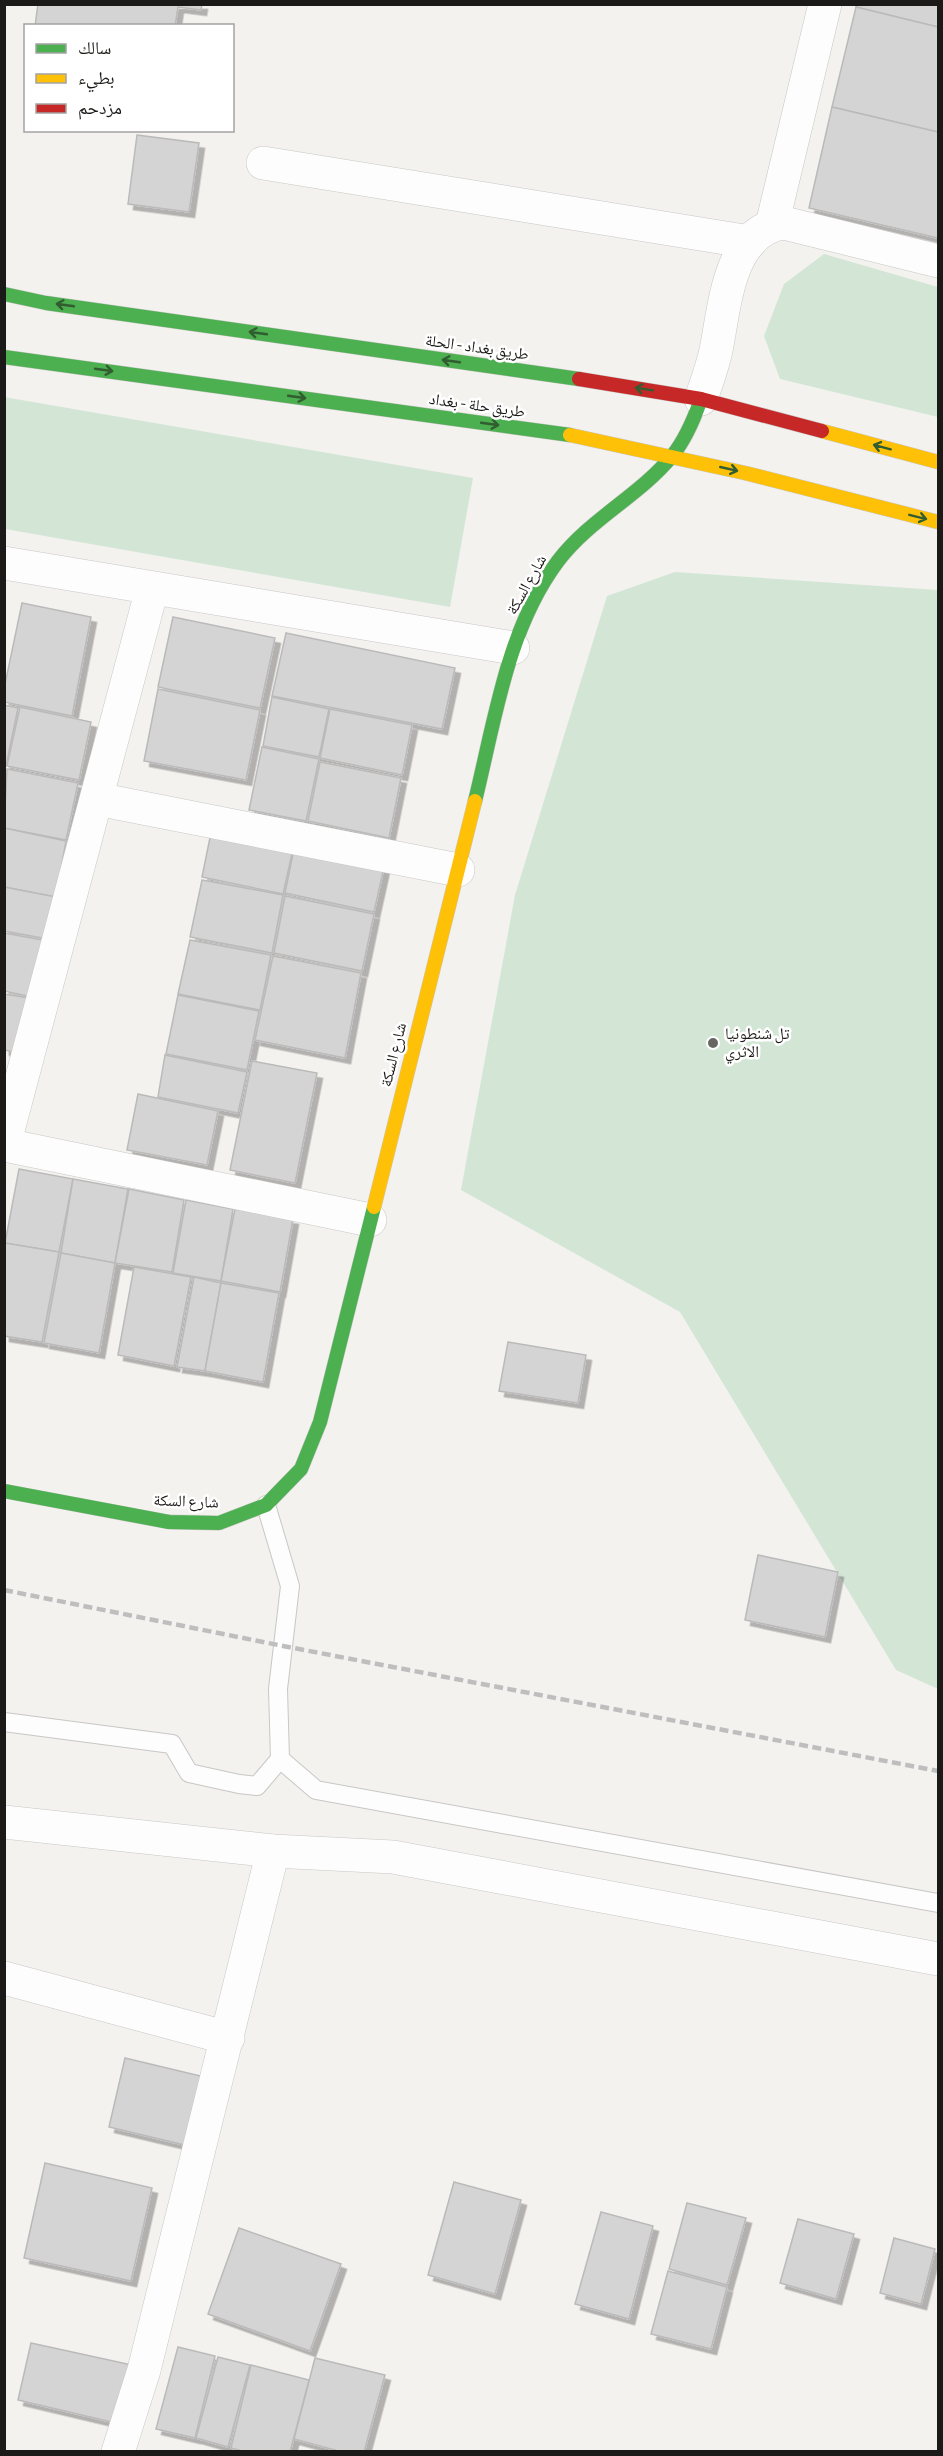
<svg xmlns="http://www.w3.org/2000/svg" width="943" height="2456" viewBox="0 0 943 2456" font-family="'Sofia Sans Condensed','Noto Naskh Arabic',sans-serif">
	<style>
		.green { fill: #d3e6d6 }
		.building { fill: #d5d4d4; stroke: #bbbaba; stroke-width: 1.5; filter: url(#shadow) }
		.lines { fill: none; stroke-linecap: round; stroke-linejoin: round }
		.lane-casing { stroke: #c8c7c5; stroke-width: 20 }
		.street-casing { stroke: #c8c7c5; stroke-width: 34 }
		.fast-casing { stroke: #c8c7c5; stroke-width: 15 }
		.slow-casing { stroke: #c8c7c5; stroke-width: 15 }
		.jam-casing { stroke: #c8c7c5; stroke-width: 15 }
		.lane { stroke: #fdfdfd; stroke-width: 18 }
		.street { stroke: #fdfdfd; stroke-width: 33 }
		.fast { stroke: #4caf50; stroke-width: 14 }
		.slow { stroke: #ffc107; stroke-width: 14 }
		.jam { stroke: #c62828; stroke-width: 14 }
		.rail { stroke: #bebebe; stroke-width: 4.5; stroke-dasharray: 9 4.5; stroke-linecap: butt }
		.oneway { stroke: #315d31 }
		.poi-dot { fill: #676663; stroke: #fff; stroke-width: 2 }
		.labels { text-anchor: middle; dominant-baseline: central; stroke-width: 5; stroke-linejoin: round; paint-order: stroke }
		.street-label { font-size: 16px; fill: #1b1a18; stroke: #fff }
		.poi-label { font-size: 16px; fill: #1b1a18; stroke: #fff; text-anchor: start }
	</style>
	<defs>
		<filter id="shadow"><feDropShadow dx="5.5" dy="5.5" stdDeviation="0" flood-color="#0004"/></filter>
	</defs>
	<rect width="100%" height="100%" fill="#f3f2ef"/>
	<g class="green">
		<polygon points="824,254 938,287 938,417 780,379 764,336 784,284"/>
		<polygon points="4,397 473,478 450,607 5,529"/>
		<polygon points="675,572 938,590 938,1689 896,1670 680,1312 461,1190 515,895 607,596"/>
	</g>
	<g class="building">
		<polygon points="38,4 202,4 201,10 178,7 175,26 35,26"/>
		<polygon points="857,4 938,4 938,27 856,7"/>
		<polygon points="856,7 938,27 938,132 832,107"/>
		<polygon points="832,107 938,132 938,238 809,208"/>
		<polygon points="137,135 199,143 189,212 128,204"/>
		<polygon points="22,603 91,617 72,716 4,702 4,689"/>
		<polygon points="173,617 275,638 260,708 158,687"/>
		<polygon points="286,633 455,668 442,729 272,696"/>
		<polygon points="158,689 260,710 246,780 144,761"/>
		<polygon points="272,697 329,709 319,757 263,746"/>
		<polygon points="4,705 18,708 6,766 4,766"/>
		<polygon points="20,707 91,722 79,780 7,766"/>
		<polygon points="330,709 412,725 402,775 320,758"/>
		<polygon points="262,747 319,759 306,821 249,810"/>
		<polygon points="320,762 401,778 389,838 308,821"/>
		<polygon points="7,769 78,783 66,840 4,828"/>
		<polygon points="213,823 295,840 283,894 202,877"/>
		<polygon points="4,828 66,841 56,897 4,887"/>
		<polygon points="296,839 386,858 374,912 285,893"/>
		<polygon points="202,880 283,895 272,953 190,937"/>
		<polygon points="4,887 56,897 48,939 4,931"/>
		<polygon points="285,896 374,914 362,971 274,953"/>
		<polygon points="4,933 48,941 36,998 4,991"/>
		<polygon points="190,940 271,955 260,1010 178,994"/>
		<polygon points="273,956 361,973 345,1058 255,1040"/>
		<polygon points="4,994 35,999 24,1054 4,1050"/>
		<polygon points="178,995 259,1011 247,1070 166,1054"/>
		<polygon points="165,1055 247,1072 238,1113 158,1097"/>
		<polygon points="252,1061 317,1073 295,1183 230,1170"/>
		<polygon points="138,1094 218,1111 207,1165 127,1150"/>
		<polygon points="19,1169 73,1179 59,1252 5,1243"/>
		<polygon points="73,1179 128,1189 115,1263 61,1253"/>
		<polygon points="129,1189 184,1200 172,1272 115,1263"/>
		<polygon points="186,1200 233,1209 221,1281 173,1273"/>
		<polygon points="235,1209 293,1219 280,1292 221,1281"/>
		<polygon points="5,1243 59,1252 42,1342 4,1336"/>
		<polygon points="61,1253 115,1263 99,1353 44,1343"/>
		<polygon points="134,1267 191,1277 174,1366 118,1355"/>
		<polygon points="194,1277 221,1283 205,1371 177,1367"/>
		<polygon points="221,1283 279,1293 263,1382 205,1371"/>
		<polygon points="508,1342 586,1355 578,1403 499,1391"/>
		<polygon points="758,1555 838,1572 825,1637 745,1620"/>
		<polygon points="125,2058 209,2078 193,2147 109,2127"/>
		<polygon points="45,2163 152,2188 131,2281 24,2258"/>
		<polygon points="454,2182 521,2200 495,2294 428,2275"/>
		<polygon points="687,2203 746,2218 727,2285 669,2269"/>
		<polygon points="601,2212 653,2226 629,2319 575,2304"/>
		<polygon points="798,2219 854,2234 836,2299 780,2283"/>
		<polygon points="239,2228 341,2264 310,2351 208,2314"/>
		<polygon points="894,2238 935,2249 921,2304 880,2293"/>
		<polygon points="668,2271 727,2287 711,2349 651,2334"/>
		<polygon points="31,2343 132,2365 120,2424 18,2400"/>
		<polygon points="178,2347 215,2356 195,2438 156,2429"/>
		<polygon points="218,2357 250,2365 228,2447 196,2438"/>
		<polygon points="315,2358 385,2375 364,2452 342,2452 294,2439"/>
		<polygon points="251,2365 309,2380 290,2452 246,2452 231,2448"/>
	</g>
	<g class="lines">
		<defs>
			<g id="lane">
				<polyline points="266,1505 290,1586 278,1689 280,1759 316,1790 938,1903"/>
				<polyline points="4,1722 172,1744 189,1773 239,1784 257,1786 280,1759"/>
			</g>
			<g id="street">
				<polyline points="263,163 750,242"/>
				<polyline points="772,225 825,4"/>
				<path d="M701,399C707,381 714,363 717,345C725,303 730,230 784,223L938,261"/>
				<polyline points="4,563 513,648"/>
				<polyline points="97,799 458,870"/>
				<polyline points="4,1145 152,589"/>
				<polyline points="5,1145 370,1220"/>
				<polyline points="4,1822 273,1851 393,1857 938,1959"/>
				<polyline points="4,1978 228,2038"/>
				<polyline points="118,2452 144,2370 273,1851"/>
			</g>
			<g id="fast">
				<polyline points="4,294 46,303 579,379"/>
				<polyline points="4,357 570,435"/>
				<path d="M475,801C495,720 507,629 558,561C590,519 639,496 672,456C686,439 694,419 701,399"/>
				<polyline points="4,1491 169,1522 219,1523 266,1505 301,1469 320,1422 374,1207"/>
			</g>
			<g id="slow">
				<polyline points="822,431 938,462"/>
				<polyline points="570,435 745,473 938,522"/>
				<polyline points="374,1207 475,801"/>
			</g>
			<polyline id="jam" points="579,379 701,399 822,431"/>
		</defs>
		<use href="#lane" class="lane-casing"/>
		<use href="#street" class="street-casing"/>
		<use href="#fast" class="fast-casing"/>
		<use href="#slow" class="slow-casing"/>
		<use href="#jam" class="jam-casing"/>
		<use href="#lane" class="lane"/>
		<use href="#street" class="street"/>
		<use href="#fast" class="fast"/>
		<use href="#slow" class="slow"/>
		<use href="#jam" class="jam"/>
		<polyline class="rail" points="4,1590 283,1646 938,1771"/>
	</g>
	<defs><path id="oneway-shaft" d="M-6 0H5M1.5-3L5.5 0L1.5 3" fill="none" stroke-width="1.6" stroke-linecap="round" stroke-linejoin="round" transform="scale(1.5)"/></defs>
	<g class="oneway">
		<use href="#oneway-shaft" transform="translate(65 305) rotate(-172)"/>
		<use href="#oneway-shaft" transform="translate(258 333) rotate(-172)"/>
		<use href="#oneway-shaft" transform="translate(451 361) rotate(-172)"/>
		<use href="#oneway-shaft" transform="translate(104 370) rotate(8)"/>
		<use href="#oneway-shaft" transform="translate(644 389) rotate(-171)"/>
		<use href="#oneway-shaft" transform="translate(297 397) rotate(8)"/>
		<use href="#oneway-shaft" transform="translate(490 424) rotate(8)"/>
		<use href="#oneway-shaft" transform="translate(882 447) rotate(-165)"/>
		<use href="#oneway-shaft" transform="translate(729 469) rotate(13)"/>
		<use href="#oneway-shaft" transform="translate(918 517) rotate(14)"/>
	</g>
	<circle class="poi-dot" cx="713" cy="1043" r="6"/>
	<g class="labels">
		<g class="street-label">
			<text transform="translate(477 348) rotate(8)">طريق بغداد - الحلة</text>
			<text transform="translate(477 406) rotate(8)">طريق حلة - بغداد</text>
			<text transform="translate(527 585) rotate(-61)">شارع السكة</text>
			<text transform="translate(394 1055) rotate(-76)">شارع السكة</text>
			<text transform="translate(186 1502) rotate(2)">شارع السكة</text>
		</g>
		<g class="poi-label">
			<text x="725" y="1034">تل شنطونيا<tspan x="725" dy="18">الاثري</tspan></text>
		</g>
	</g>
	<rect width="943" height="2456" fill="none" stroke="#1b1a18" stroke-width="12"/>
	<rect x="24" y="24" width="210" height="108" fill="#ffffff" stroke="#a4a3a3" stroke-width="1.5"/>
	<rect x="36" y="44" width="30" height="9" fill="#4caf50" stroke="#a4a3a3" stroke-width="1.5"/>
	<text x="78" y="54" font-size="18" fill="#1b1a18">سالك</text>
	<rect x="36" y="74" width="30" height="9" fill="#ffc107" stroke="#a4a3a3" stroke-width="1.5"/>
	<text x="78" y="84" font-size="18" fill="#1b1a18">بطيء</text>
	<rect x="36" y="104" width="30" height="9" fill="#c62828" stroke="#a4a3a3" stroke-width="1.5"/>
	<text x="78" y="114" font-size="18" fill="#1b1a18">مزدحم</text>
</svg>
